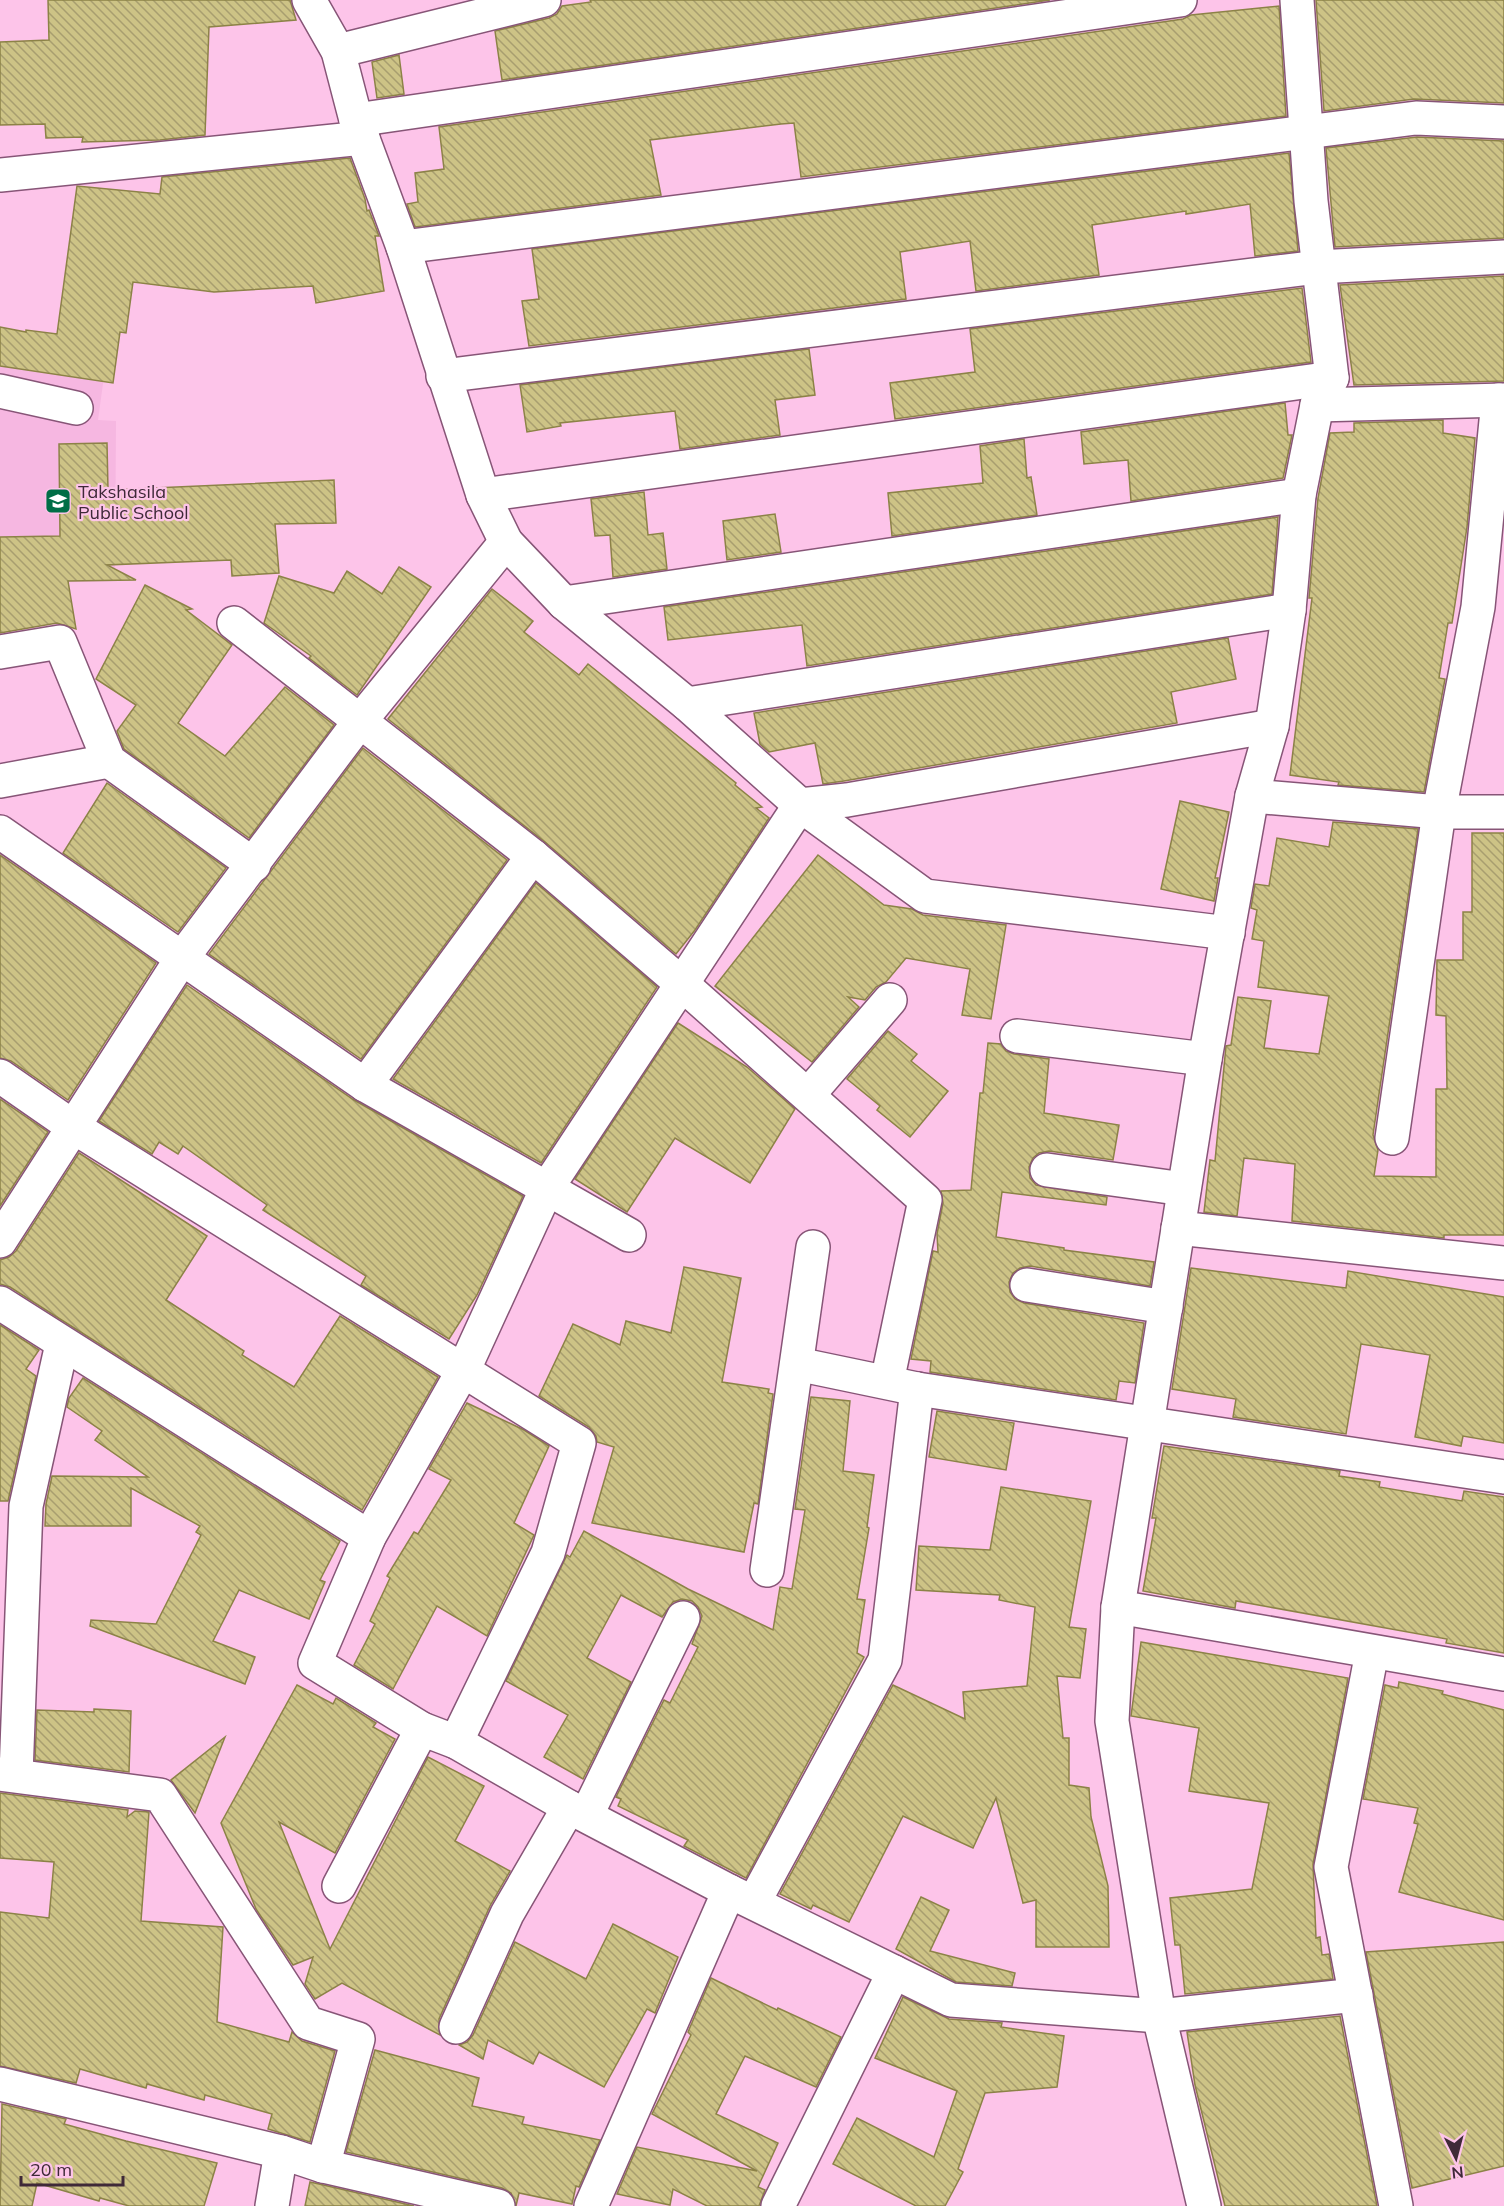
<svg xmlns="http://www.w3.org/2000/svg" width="1504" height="2206" viewBox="0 0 1504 2206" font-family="Mulish,sans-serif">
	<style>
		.built { fill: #f6b7e1 }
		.building { fill: url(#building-back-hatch); stroke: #8c8247; stroke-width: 1.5 }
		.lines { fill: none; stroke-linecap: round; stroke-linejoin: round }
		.minor-casing { stroke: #875577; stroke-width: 36 }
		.minor { stroke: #fff; stroke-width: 33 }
		.labels { text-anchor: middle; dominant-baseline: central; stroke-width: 4.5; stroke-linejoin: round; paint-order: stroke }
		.poi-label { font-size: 18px; fill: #3f2938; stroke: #fdc4e9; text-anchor: start }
	</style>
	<defs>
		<pattern id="building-back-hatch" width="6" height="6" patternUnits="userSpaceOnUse" patternTransform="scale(1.5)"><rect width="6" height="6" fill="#cdc386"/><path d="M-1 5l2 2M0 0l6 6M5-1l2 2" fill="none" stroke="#a89e6f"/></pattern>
	</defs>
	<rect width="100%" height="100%" fill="#fdc4e9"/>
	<polygon class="built" points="0,335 108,347 98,420 116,421 115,581 0,584"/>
	<g class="building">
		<polygon points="48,0 290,0 296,20 209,27 205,135 160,140 82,142 83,137 46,138 45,124 0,125 0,42 49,40"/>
		<polygon points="590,0 1050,0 502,80 495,31 549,18 557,14 562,6 591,2"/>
		<polygon points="1316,0 1504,0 1504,103 1414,99 1324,111"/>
		<polygon points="1279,6 1286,116 801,177 794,123 781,124 650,140 661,195 415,227 407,204 418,202 415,173 444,169 439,127 1183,19 1191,15"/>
		<polygon points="399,55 404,94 377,98 372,62"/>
		<polygon points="1417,137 1504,141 1504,238 1335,247 1326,148"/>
		<polygon points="1289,153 1298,251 1255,256 1250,204 1186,214 1186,211 1092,225 1099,275 976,291 970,241 900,252 906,299 529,346 522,301 539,299 532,249"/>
		<polygon points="350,158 365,199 367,211 369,210 379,236 375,236 384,291 316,303 313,286 214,292 133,282 126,333 120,332 113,383 0,366 0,327 26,332 26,330 57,334 77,186 160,194 162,177"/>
		<polygon points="1504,276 1504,381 1354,385 1340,285"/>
		<polygon points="1302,288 1311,362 895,419 890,383 975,372 970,329"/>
		<polygon points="809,349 815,395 775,400 780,435 680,449 675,411 560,423 561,426 527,432 520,385"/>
		<polygon points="1285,403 1288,435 1292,435 1283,478 1131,501 1128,460 1084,464 1081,432"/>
		<polygon points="1443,420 1443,433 1475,438 1467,527 1452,623 1448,623 1439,678 1445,679 1424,792 1338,785 1339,782 1290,775 1312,598 1309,598 1318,498 1330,433 1354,432 1354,423"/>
		<polygon points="1024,439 1027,478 1031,477 1037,515 892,536 888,493 983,483 980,446"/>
		<polygon points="107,443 108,490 334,480 336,523 275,524 279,573 232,576 231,560 107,565 136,580 68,581 76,629 57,623 0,633 0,537 60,536 59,444"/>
		<polygon points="644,492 648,535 663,533 667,569 613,577 610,535 595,536 591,499"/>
		<polygon points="775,514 781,552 727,560 723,521"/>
		<polygon points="1278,517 1272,594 807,666 802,625 668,640 664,607"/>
		<polygon points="399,567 431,587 357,695 309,658 311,656 264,623 279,576 334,593 347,571 382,594"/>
		<polygon points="145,585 192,609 186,610 232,645 178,723 225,756 285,687 334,725 249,838 124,749 117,731 136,705 96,679"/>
		<polygon points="492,589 533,621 524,632 579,675 588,664 736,783 735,785 762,807 756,808 769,818 695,930 676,954 545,842 388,719"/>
		<polygon points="1228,638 1236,679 1171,692 1177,723 844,781 823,784 815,743 769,752 760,744 754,713"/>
		<polygon points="363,748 507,860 361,1059 209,954"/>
		<polygon points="107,783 226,868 178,932 63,853"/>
		<polygon points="1180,801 1229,812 1215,878 1218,878 1214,901 1161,889"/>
		<polygon points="1333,822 1418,829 1373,1135 1378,1150 1374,1176 1436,1177 1436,1089 1447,1089 1446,1016 1436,1015 1437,960 1463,960 1463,912 1472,912 1472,833 1504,833 1504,1235 1444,1235 1444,1238 1292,1221 1295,1164 1244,1158 1237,1216 1204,1212 1210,1160 1215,1161 1226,1046 1231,1045 1238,997 1271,1001 1264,1048 1319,1054 1329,996 1258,987 1264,941 1252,939 1257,910 1251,908 1255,884 1269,886 1277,838 1329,847"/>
		<polygon points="0,855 156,963 68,1100 11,1061 0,1058"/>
		<polygon points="818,855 884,905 912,909 923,915 1006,925 991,1019 962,1015 970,969 906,958 886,982 876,987 865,1000 848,997 859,1007 812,1062 715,986"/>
		<polygon points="536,883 657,987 541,1163 393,1079"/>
		<polygon points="187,985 354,1100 523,1196 477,1295 449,1339 361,1285 366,1276 263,1210 267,1205 183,1146 178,1154 159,1142 152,1154 99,1121"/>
		<polygon points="678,1023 747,1067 795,1109 750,1183 675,1138 627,1212 575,1179"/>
		<polygon points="888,1031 917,1054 911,1061 948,1091 910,1137 877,1110 880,1106 847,1079"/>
		<polygon points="988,1043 1001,1044 1006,1051 1014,1054 1049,1059 1044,1113 1119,1125 1113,1160 1049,1151 1039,1153 1033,1158 1029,1167 1030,1178 1036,1185 1107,1197 1106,1205 1002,1192 996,1237 1064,1248 1064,1250 1154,1262 1150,1286 1030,1266 1020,1268 1013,1273 1009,1282 1010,1292 1015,1299 1024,1303 1144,1323 1135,1383 1119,1381 1116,1400 930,1372 931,1361 911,1359 933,1251 938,1252 937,1234 943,1203 941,1191 971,1190 980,1093 983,1093"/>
		<polygon points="0,1099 48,1132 0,1206"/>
		<polygon points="79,1153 207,1236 166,1300 244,1351 242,1355 294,1387 340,1316 438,1377 362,1510 60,1319 10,1287 0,1284 0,1260 9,1257 16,1251"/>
		<polygon points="684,1267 741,1278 722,1382 769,1389 768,1393 773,1394 758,1504 754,1503 744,1552 592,1523 614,1447 597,1442 596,1436 589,1427 539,1396 573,1324 620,1345 626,1321 671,1333"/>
		<polygon points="1191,1268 1346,1288 1348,1271 1504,1297 1504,1443 1463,1436 1461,1446 1415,1437 1430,1355 1361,1344 1346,1434 1233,1417 1236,1399 1172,1389"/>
		<polygon points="0,1325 39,1350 26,1369 36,1376 8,1501 0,1501"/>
		<polygon points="83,1378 340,1541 320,1580 325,1582 309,1619 239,1590 213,1641 255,1657 245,1684 90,1626 91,1620 156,1624 201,1535 196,1532 200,1526 131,1488 131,1526 45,1526 46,1504 52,1476 148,1477 95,1440 102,1431 67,1407 69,1398"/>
		<polygon points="811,1397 850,1401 843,1471 874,1475 867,1527 869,1528 857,1599 865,1600 857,1653 864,1657 746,1878 684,1846 688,1840 618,1806 621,1799 616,1797 664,1700 670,1703 698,1647 692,1644 702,1616 698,1607 692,1601 682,1599 673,1602 662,1617 621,1595 587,1658 631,1682 583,1779 544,1757 568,1715 506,1681 567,1555 570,1557 584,1531 688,1589 773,1630 780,1587 792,1589 805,1510 795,1509"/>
		<polygon points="467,1403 524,1430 549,1446 514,1523 534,1535 487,1636 437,1606 393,1689 354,1665 375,1624 370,1621 390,1578 387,1576 414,1532 418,1534 451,1480 429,1469"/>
		<polygon points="937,1411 1014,1423 1006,1470 929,1457"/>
		<polygon points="1164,1446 1340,1471 1339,1476 1380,1482 1379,1487 1462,1501 1464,1491 1504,1497 1504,1653 1446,1643 1447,1639 1236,1601 1235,1608 1143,1591 1156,1518 1152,1518"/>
		<polygon points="1001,1487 1091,1501 1069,1627 1086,1629 1080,1678 1057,1676 1063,1738 1069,1738 1069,1785 1089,1788 1091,1817 1108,1886 1109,1947 1036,1947 1036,1900 1023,1903 996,1798 973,1848 903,1816 849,1922 813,1905 811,1909 780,1894 893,1685 965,1719 963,1692 1027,1686 1035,1607 999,1600 1000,1595 916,1590 919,1546 990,1550"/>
		<polygon points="1141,1642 1348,1678 1313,1864 1316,1938 1320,1937 1322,1955 1329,1954 1333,1979 1185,1994 1180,1945 1175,1945 1170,1898 1252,1889 1269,1803 1189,1791 1199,1728 1131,1716"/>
		<polygon points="1399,1682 1443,1691 1442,1694 1504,1710 1504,1920 1399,1892 1418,1824 1414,1823 1418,1808 1363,1799 1385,1685 1398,1688"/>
		<polygon points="297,1685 333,1704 336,1698 376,1723 373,1727 395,1739 335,1853 279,1822 330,1949 428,1757 484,1786 455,1841 510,1871 490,1906 439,2019 440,2035 342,1983 315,1999 305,1984 313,1957 293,1965 256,1909 221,1823"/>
		<polygon points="94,1709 131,1711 129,1772 35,1760 37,1710 94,1712"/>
		<polygon points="225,1737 195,1813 171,1780"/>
		<polygon points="0,1793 128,1810 127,1817 135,1811 149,1812 141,1921 223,1927 217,2022 289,2042 292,2032 302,2041 335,2051 310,2142 268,2129 272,2114 205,2095 204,2100 147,2084 146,2088 80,2069 76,2083 0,2066 0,1912 49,1918 54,1862 0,1858"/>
		<polygon points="921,1897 949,1910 930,1951 1015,1973 1012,1986 956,1982 896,1949"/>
		<polygon points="613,1924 678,1957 655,2013 647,2009 604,2087 539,2052 533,2064 488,2040 483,2059 459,2045 467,2042 473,2035 515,1942 586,1979"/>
		<polygon points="1504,1942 1504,2166 1412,2188 1366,1952"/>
		<polygon points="711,1978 777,2010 778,2008 841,2037 816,2087 745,2056 716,2114 778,2143 758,2187 765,2190 759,2206 707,2206 673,2189 670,2205 617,2194 637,2147 757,2171 652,2114 691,2035 688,2032"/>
		<polygon points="903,1997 949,2019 1002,2023 1001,2027 1064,2036 1057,2087 985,2093 958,2169 963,2172 945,2206 916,2206 833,2164 857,2118 934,2157 957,2091 875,2058"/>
		<polygon points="1340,2016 1377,2206 1225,2206 1195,2085 1187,2032"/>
		<polygon points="375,2050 479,2078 472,2106 524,2117 522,2124 600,2140 579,2187 576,2186 572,2204 519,2193 516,2206 511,2193 502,2188 346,2152"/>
		<polygon points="2,2104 66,2119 64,2124 126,2141 217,2163 204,2206 129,2206 100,2198 99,2201 37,2183 32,2206 0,2206"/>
		<polygon points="310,2182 319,2184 414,2206 305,2206"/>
	</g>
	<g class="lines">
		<defs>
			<g id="minor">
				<polyline points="309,0 338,51 356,120 403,247 483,495 506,542 564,603 687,704 800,805 925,896 1228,933"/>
				<polyline points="338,51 544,0"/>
				<polyline points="356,120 1180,0"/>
				<polyline points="0,175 363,138"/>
				<polyline points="403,247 1416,118 1504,122"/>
				<polyline points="443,376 1318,267 1504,257"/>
				<polyline points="0,391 76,408"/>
				<polyline points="1317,405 1504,400"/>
				<polyline points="483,495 1332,378"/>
				<polyline points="564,603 1299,495"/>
				<polyline points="234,623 533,856 682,984 925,1200 887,1382"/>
				<polyline points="0,652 60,642 109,761 254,865"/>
				<polyline points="687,704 1289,610"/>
				<polyline points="1272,726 847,800 800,805 547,1188 464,1369 369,1537 315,1663 422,1729 456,1742 569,1807 729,1891 951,2000 1159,2016 1356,1995"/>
				<polyline points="0,781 109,761"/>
				<polyline points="1252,796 1439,812 1504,812"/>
				<polyline points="0,832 365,1085 629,1235"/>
				<polyline points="1017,1036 1205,1059"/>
				<polyline points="0,1076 72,1126 579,1443 548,1553 456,1742"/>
				<polyline points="365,1085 533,856"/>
				<polyline points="808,1095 890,1000"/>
				<polyline points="1392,1138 1439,812 1478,607 1498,400"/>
				<polyline points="1047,1170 1184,1189"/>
				<polyline points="1178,1228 1504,1263"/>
				<polyline points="0,1241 182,958 360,721 506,542"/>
				<polyline points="1027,1285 1166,1307"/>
				<polyline points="0,1303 369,1537"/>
				<polyline points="797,1364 917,1389 1504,1477"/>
				<polyline points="767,1570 813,1247"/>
				<polyline points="1118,1607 1504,1674"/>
				<polyline points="1372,1652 1331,1867 1396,2206"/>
				<polyline points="0,1774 160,1795 308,2023 358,2039 323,2166"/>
				<polyline points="16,1775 26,1506 62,1344"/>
				<polyline points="587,1814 683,1618"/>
				<polyline points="339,1886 422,1729"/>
				<polyline points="754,1902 885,1660 917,1389"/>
				<polyline points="456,2027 507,1914 569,1807"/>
				<polyline points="0,2084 281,2152 323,2166 498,2206"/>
				<polyline points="272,2206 281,2152"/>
				<polyline points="591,2206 729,1891"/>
				<polyline points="778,2206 894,1972"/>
				<polyline points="1204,2206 1159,2016 1112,1721 1118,1607 1205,1059 1252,796 1272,726 1289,610 1299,495 1317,405 1332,378 1311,201 1297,0"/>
			</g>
		</defs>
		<use href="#minor" class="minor-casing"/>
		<use href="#minor" class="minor"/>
	</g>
	<defs>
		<symbol id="school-square" viewBox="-11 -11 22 22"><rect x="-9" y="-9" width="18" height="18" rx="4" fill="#006e46" stroke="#fdc4e9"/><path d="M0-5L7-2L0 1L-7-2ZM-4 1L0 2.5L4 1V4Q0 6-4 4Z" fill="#fff"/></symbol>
	</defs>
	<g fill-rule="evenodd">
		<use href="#school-square" x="43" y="486" width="30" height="30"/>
	</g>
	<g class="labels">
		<g class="poi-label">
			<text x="78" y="491">Takshasila<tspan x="78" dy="21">Public School</tspan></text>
		</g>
	</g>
	<g transform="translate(1456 2158) rotate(174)" stroke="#fdc4e9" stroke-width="4.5" paint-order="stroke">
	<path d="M0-4.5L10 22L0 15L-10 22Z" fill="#3f2938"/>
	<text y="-9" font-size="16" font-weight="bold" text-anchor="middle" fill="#3f2938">N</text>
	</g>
	<path d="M21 2176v9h102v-9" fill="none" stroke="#3f2938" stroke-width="3"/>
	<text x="30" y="2176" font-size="18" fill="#3f2938" stroke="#fdc4e9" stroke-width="4.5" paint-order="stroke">20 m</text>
</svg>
